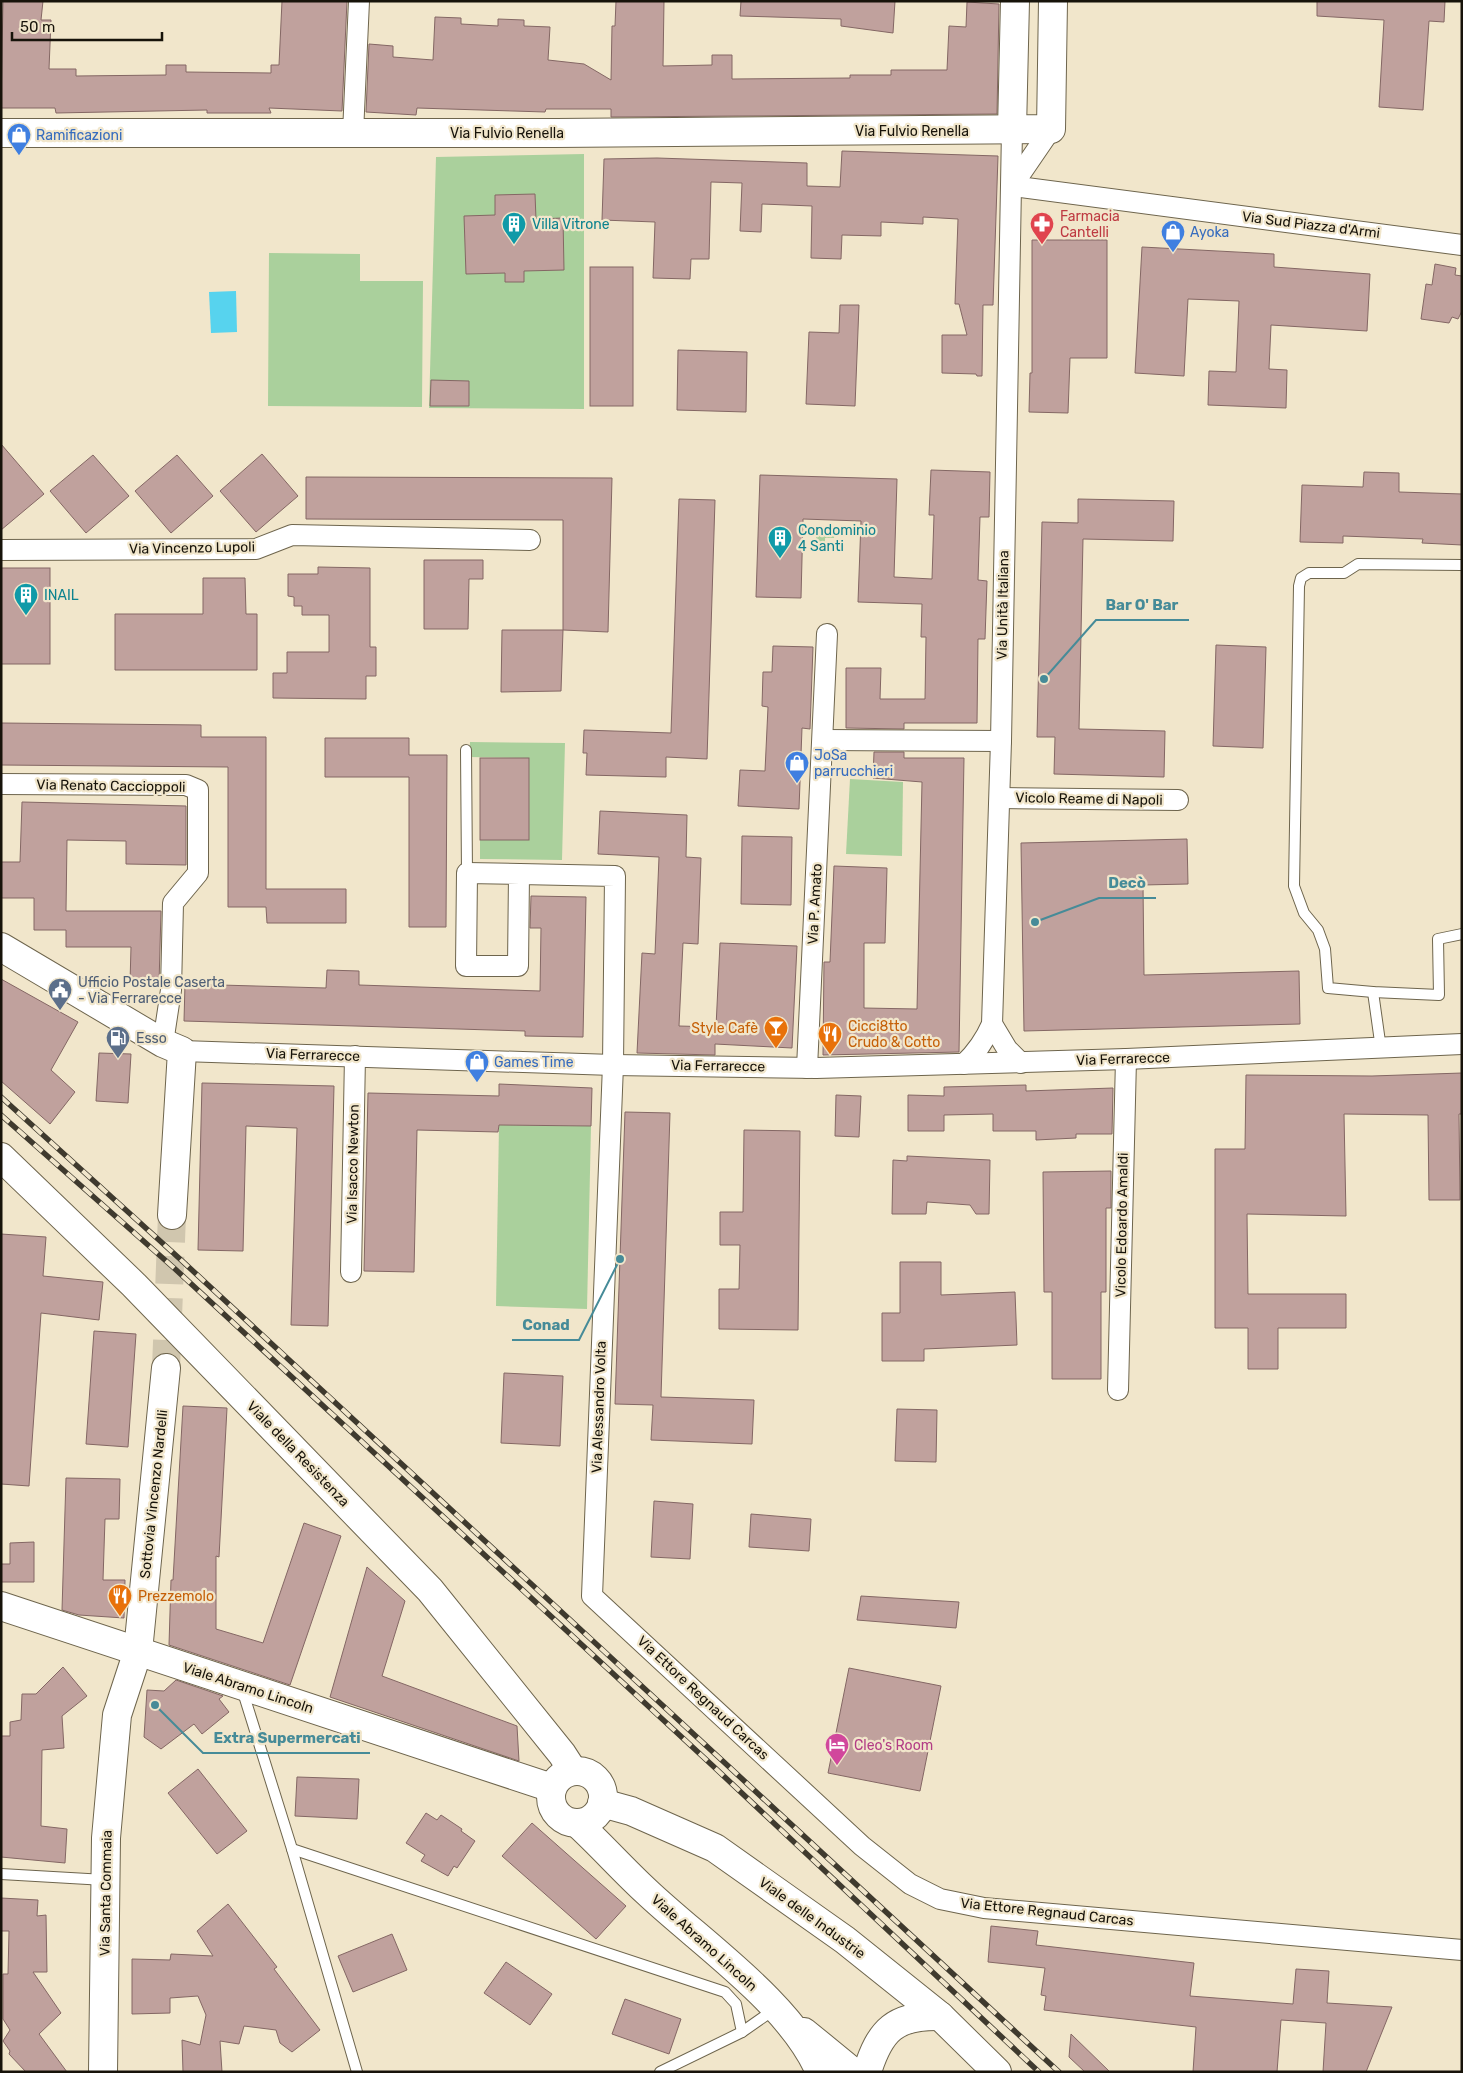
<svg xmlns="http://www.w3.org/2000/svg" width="1463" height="2073" viewBox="0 0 1463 2073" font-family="Rubik,sans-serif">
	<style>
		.green { fill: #aad09c }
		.water { fill: #57d3ee }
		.building { fill: #c0a19d; stroke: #846764 }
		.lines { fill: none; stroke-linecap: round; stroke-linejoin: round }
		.secondary-tunnel { stroke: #d0c6ae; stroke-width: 28; stroke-dasharray: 28 14; stroke-linecap: butt }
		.lane-casing { stroke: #6e654d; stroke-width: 12 }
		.street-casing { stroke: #6e654d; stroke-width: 22 }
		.secondary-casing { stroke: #6e654d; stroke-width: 30 }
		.lane { stroke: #fff; stroke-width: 10 }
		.street { stroke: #fff; stroke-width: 20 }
		.secondary { stroke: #fff; stroke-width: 28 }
		.rail-casing { stroke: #3f3a2e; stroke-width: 5.5 }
		.rail { stroke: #f1e6cb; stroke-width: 4; stroke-dasharray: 11; stroke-linecap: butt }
		.labels { text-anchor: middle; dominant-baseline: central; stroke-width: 4.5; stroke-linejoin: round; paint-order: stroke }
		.street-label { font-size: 14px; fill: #17130a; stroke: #f1e6cb }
		.shop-label { font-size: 14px; fill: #366cbe; stroke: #f1e6cb; text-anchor: start }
		.health-label { font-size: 14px; fill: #be3a42; stroke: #f1e6cb; text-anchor: start }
		.culture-label { font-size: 14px; fill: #0d838f; stroke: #f1e6cb; text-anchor: start }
		.service-label { font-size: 14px; fill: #4e5e75; stroke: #f1e6cb; text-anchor: start }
		.food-label { font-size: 14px; fill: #c56008; stroke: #f1e6cb; text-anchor: start }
		.hotel-label { font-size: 14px; fill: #b23c85; stroke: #f1e6cb; text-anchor: start }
		.leader { fill: none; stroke: #468b98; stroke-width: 2 }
		.callout-dot { fill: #468b98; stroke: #f1e6cb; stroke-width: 2 }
		.callout-label { font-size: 15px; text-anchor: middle; font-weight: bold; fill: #468b98; stroke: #f1e6cb; stroke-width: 4.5; stroke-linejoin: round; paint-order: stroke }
	</style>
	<rect width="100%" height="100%" fill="#f1e6cb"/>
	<g class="green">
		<polygon points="584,154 584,409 429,408 436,157"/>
		<polygon points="269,253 360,254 360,281 423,281 422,407 268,406"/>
		<polygon points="835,526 834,538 825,538 825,545 816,552 816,527"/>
		<polygon points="470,742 565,743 562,860 480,859 480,840 529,840 529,758 469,757"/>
		<polygon points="850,779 903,782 902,856 846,854"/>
		<polygon points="499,1125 591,1126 587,1309 496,1306"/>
	</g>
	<polygon class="water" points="236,291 237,332 211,333 209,292"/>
	<g class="building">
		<polygon points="3,1 43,1 41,20 51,20 49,69 76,69 76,76 166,75 166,65 186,65 186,72 271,73 271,65 279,65 282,1 347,1 342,111 269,108 271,113 207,113 207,110 56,113 55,108 1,108"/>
		<polygon points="616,1 664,1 663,66 712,65 712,55 732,55 732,79 850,78 850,75 891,75 891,70 947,70 949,26 966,27 967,2 999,4 997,114 611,117 611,109 546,109 545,112 417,108 416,115 366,112 369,44 393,46 393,57 433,60 435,17 461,18 461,24 498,26 498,19 524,20 524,26 550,27 548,60 584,64 611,80 612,26 615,26"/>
		<polygon points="741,1 895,1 893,33 841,26 841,19 740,16"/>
		<polygon points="1317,1 1445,1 1444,22 1429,21 1423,110 1379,107 1384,20 1317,16"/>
		<polygon points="842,151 998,156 993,305 983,305 982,376 977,376 976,374 942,373 942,335 967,335 959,304 955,304 958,219 923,217 923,224 881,222 881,236 842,235 841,259 811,258 812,206 762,204 761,232 740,231 742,183 711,182 709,259 691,259 690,279 653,278 655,222 602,220 604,159 657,158 807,163 807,186 840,187"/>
		<polygon points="535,194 536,219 563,218 564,270 524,271 524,282 505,282 505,273 466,274 464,216 495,215 495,195"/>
		<polygon points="1032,240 1107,240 1107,358 1070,358 1068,413 1029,412 1030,373 1032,373"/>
		<polygon points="1142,247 1274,254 1274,267 1370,274 1367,331 1271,325 1269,369 1287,370 1286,408 1208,405 1209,371 1236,372 1239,301 1188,299 1184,376 1135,373"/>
		<polygon points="1435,264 1456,268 1455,275 1462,276 1462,311 1458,319 1452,317 1449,323 1421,319 1426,284 1432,285"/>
		<rect x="590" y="267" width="43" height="139"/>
		<polygon points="840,305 859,305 855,406 806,404 809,332 839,333"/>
		<polygon points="678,350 747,352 746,412 677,410"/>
		<polygon points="431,380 469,381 469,406 430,406"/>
		<polygon points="1,444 44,494 1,530"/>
		<polygon points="262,454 298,496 256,532 220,491"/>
		<polygon points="93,455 129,496 86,533 50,491"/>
		<polygon points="177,455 213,496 171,533 135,491"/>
		<polygon points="931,470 990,472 989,517 980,517 978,580 987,581 985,639 978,639 977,723 904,723 904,729 846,728 846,668 881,668 880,699 925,699 926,637 921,637 922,604 858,602 861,521 803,519 801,598 756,597 760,475 897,479 894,577 932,579 934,515 929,515"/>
		<polygon points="1364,472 1399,473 1399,492 1462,494 1462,545 1422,543 1423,539 1343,536 1343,543 1300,542 1302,485 1363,487"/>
		<polygon points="306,477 612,478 608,632 563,630 563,520 306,519"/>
		<polygon points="679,499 715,500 707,759 666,757 666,777 586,775 587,753 583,753 584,730 671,733"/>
		<polygon points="1078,499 1174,501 1173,541 1083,539 1079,729 1165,731 1164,777 1054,774 1055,737 1037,737 1042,522 1078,523"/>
		<polygon points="424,560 483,560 483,579 469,579 468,629 424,629"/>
		<polygon points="318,567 370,568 370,647 376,647 376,676 366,676 366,699 273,698 273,673 287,673 287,652 329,652 329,615 302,615 302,606 294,606 294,597 288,596 288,574 318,574"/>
		<rect x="1" y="568" width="49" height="96"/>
		<polygon points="203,578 245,578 246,614 257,614 257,670 115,670 115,614 203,614"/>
		<polygon points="502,630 563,630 561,691 501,692"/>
		<polygon points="1216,645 1266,647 1263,748 1213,746"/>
		<polygon points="773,646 813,647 810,729 802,728 799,809 738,806 740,770 765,771 768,707 762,706 763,672 772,672"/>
		<polygon points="1,723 201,725 201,737 266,737 266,889 346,889 346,923 267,923 266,907 228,907 228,767 1,765"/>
		<polygon points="325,738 409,738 409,755 447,755 446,927 409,927 409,777 325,777"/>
		<polygon points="874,752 904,752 904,758 964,758 959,1052 823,1055 824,962 830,962 834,866 887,868 885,943 864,943 864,1008 917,1009 922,782 873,778"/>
		<rect x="480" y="758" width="49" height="82"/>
		<polygon points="22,802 186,806 186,865 126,864 126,841 67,840 66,911 161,911 159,984 130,983 131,947 66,947 66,930 34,930 34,898 1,898 1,862 20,862"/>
		<polygon points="600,811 687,815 686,857 701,858 698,944 683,943 679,1026 716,1027 720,943 797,946 792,1048 715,1044 715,1055 637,1053 642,953 655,954 659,857 598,854"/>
		<polygon points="742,836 792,837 791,905 741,904"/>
		<polygon points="1187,839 1188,884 1143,885 1144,975 1299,971 1300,1024 1024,1031 1021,843"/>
		<polygon points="531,896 586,897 583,1037 525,1036 525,1031 184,1021 185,984 326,988 327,970 359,971 359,985 540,991 541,928 530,928"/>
		<polygon points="1,979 78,1022 51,1070 75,1092 50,1124 1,1081"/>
		<polygon points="99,1053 131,1054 128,1103 96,1101"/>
		<polygon points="1462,1073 1462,1114 1459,1114 1460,1200 1429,1200 1428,1115 1344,1114 1346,1216 1247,1214 1248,1294 1346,1294 1346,1328 1278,1328 1278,1369 1248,1369 1248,1328 1215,1328 1215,1149 1245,1149 1246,1075 1372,1076"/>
		<polygon points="202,1083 334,1086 328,1326 291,1325 297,1128 246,1126 243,1251 198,1250"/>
		<polygon points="499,1084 592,1088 591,1126 499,1125 498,1132 417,1130 414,1272 364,1271 368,1093 499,1096"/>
		<polygon points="1026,1085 1026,1091 1113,1088 1112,1134 1076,1134 1076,1138 1036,1140 1036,1131 993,1131 993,1114 944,1115 944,1131 908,1131 908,1095 944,1096 944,1087"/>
		<polygon points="836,1095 861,1096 859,1137 835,1136"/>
		<polygon points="625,1112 670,1113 661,1397 754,1400 752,1444 651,1440 653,1405 615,1404"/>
		<polygon points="744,1130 800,1131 798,1330 719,1329 719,1289 739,1289 740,1245 720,1245 720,1212 743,1212"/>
		<polygon points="907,1156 990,1160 989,1214 976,1214 970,1205 927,1202 926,1214 892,1214 893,1160 907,1161"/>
		<polygon points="1111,1171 1111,1208 1106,1208 1106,1292 1101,1292 1101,1379 1052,1379 1052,1292 1044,1292 1043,1172"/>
		<polygon points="1,1234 46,1237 43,1276 103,1282 99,1320 41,1313 29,1486 1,1484"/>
		<polygon points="900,1262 941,1262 941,1295 1015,1292 1017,1345 924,1349 924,1361 882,1361 882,1313 900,1313"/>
		<polygon points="94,1331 136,1334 128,1447 86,1444"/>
		<polygon points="504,1373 563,1376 560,1446 501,1443"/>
		<polygon points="183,1406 227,1408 219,1557 216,1556 216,1629 263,1643 304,1523 341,1536 290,1685 169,1645 171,1580 173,1580"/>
		<polygon points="897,1409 937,1410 936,1462 895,1461"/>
		<polygon points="66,1478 120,1479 119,1519 105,1519 103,1580 125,1580 124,1618 79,1615 62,1610"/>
		<polygon points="654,1501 693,1504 690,1559 651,1557"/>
		<polygon points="751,1514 811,1519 809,1551 749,1547"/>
		<polygon points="34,1542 34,1582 1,1582 1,1564 10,1564 10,1543"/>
		<polygon points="367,1567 405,1601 382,1676 517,1726 519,1761 330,1697"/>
		<polygon points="861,1596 959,1602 956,1628 857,1620"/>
		<polygon points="63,1667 87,1696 62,1716 64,1748 42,1750 41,1826 67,1829 65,1863 1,1857 1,1736 10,1736 10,1722 21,1720 22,1694 36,1694"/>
		<polygon points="849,1668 941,1686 920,1791 828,1773"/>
		<polygon points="176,1680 223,1696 219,1699 229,1712 202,1734 194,1724 161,1749 144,1737 147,1690 164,1691"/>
		<polygon points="198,1769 247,1831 217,1854 168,1793"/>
		<polygon points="297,1777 359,1779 357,1819 295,1816"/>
		<polygon points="426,1813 437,1820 441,1815 462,1829 461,1831 475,1841 457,1868 454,1866 448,1876 421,1861 425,1855 406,1843"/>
		<polygon points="532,1823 626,1906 596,1939 502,1856"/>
		<polygon points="1,1898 38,1900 37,1916 46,1915 47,1972 33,1972 61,2013 39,2034 67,2072 26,2072 9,2054 10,2051 3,2041 10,2030 3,2019 3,1974 8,1974 9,1931 1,1931"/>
		<polygon points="228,1904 277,1967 274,1969 320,2030 292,2052 280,2043 276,2030 244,2026 239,2044 220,2041 222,2072 183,2072 182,2040 200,2045 206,2015 198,1996 170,1998 170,2013 132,2014 132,1959 170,1960 171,1954 213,1956 197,1931"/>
		<polygon points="991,1926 1038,1931 1036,1945 1194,1963 1190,1996 1293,2004 1296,1969 1329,1971 1327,2003 1392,2007 1366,2072 1323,2072 1326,2023 1281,2020 1277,2072 1193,2072 1196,2027 1044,2010 1046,1996 1041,1995 1045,1968 988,1962"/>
		<polygon points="392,1934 407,1970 353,1992 338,1956"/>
		<polygon points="506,1962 552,1994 530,2025 484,1993"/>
		<polygon points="625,1999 681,2019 669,2054 612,2034"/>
		<polygon points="1071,2034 1110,2072 1085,2072 1069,2057"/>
	</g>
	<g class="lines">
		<polyline class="secondary-tunnel" points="166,1368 172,1215"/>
		<defs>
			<g id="lane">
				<polyline points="1462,565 1358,564 1344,573 1309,573 1301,578 1299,586 1294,886 1304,913 1318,930 1325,949 1328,988 1373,992 1439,995 1438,939 1462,934"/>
				<polyline points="466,750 467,873"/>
				<polyline points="1373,992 1381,1049"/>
				<polyline points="242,1689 292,1849 357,2072"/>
				<polyline points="292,1849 725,1992 736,2004 742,2032"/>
				<polyline points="1,1874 105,1880"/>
				<polyline points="660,2072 742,2032 775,2009"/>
			</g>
			<g id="street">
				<polyline points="353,133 359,1"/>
				<polyline points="1012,186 1462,245"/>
				<polyline points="1012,186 1051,129"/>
				<polyline points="1,550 256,549 292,535 530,540"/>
				<polyline points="823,740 1001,741"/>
				<polyline points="1,784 186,785 198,790 198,873 173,903 171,990 163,1043"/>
				<polyline points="1000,798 1178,800"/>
				<polyline points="519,874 518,966 466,966 467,873 615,876 613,1065 592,1596 862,1846 910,1884 940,1899 984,1908 1462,1950"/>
				<polyline points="992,1024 1007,1049 1021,1063"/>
				<polyline points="182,1051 613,1065 816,1068 1126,1059 1462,1044"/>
				<path d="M964,1064C977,1052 985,1040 992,1024L1001,741L1012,130"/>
				<polyline points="807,1068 827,634"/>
				<polyline points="351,1272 355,1056"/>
				<polyline points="1118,1390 1126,1059"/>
			</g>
			<g id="secondary">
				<polyline points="1012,130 1015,1"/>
				<polyline points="1,133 556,133 1051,129 1053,1"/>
				<polyline points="1,947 163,1043 182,1051 172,1215"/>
				<polyline points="1,1157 134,1285 430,1590 562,1754 573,1771"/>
				<polyline points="1,1606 552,1788"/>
				<circle cx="577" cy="1797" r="26"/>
				<polyline points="602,1803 631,1811 715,1848 845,1940 940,2016 997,2072"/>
				<path d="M577,1823C601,1845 623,1870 647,1892C701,1943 791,2004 820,2072"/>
				<polyline points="804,2032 853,2072"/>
				<polyline points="103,2072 106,1838 117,1715 138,1651 166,1368"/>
				<path d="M867,2072C880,2030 895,2015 940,2016"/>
			</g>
		</defs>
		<use href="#lane" class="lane-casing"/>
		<use href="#street" class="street-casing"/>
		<use href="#secondary" class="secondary-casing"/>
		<use href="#lane" class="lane"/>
		<use href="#street" class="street"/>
		<use href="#secondary" class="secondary"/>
		<defs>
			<g id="rail">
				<polyline points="1,1097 180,1259 1059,2072"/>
				<polyline points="1,1115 174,1268 713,1766 1039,2072"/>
			</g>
		</defs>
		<use href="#rail" class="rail-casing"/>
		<use href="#rail" class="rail"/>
	</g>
	<defs>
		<symbol id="shop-pin" viewBox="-11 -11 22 30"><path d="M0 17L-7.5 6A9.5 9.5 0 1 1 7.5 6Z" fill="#3f7fe0" stroke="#f1e6cb"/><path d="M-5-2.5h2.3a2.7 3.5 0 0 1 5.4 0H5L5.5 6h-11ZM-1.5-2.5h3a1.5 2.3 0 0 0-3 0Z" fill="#fff"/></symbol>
		<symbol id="building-pin" viewBox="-11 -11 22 30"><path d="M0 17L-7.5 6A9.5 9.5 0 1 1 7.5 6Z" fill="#0f9aa8" stroke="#f1e6cb"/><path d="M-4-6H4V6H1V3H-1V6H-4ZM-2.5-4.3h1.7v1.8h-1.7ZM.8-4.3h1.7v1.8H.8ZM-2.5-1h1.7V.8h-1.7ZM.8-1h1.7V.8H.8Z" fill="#fff"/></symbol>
		<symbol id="pharmacy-pin" viewBox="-11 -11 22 30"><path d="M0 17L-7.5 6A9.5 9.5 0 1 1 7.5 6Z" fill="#e0444e" stroke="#f1e6cb"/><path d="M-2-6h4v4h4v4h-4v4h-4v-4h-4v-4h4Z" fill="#fff"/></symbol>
		<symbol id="civic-pin" viewBox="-11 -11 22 30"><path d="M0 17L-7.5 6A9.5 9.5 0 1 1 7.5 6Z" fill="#5c6f8a" stroke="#f1e6cb"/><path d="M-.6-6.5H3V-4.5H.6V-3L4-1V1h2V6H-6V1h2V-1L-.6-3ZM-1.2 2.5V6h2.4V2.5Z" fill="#fff"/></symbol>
		<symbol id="bar-pin" viewBox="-11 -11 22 30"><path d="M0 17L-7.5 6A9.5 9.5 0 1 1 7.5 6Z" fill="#e8710a" stroke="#f1e6cb"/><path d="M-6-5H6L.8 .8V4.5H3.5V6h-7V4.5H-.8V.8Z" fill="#fff"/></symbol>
		<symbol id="restaurant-pin" viewBox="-11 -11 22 30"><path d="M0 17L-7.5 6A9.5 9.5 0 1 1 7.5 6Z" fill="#e8710a" stroke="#f1e6cb"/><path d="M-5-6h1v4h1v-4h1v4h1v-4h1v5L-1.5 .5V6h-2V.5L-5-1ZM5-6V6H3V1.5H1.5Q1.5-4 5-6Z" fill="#fff"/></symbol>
		<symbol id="fuel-pin" viewBox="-11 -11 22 30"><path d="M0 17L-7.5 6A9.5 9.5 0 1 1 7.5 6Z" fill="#5c6f8a" stroke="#f1e6cb"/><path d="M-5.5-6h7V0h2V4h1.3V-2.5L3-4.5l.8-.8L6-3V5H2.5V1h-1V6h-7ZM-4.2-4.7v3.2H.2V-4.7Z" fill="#fff"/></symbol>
		<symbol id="hotel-pin" viewBox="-11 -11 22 30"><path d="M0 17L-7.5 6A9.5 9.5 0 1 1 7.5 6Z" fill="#d1479c" stroke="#f1e6cb"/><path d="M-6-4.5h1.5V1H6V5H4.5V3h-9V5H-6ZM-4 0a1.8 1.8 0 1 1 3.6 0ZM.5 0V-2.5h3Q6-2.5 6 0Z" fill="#fff"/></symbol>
	</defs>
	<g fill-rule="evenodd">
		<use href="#shop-pin" x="5" y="121" width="28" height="38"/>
		<use href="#building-pin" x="500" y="210" width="28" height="38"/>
		<use href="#pharmacy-pin" x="1028" y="210" width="28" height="38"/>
		<use href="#shop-pin" x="1159" y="218" width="28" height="38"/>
		<use href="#building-pin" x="766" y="524" width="28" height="38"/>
		<use href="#building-pin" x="12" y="581" width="28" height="38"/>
		<use href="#shop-pin" x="783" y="749" width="28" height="38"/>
		<use href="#civic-pin" x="46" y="976" width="28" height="38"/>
		<use href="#bar-pin" x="762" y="1014" width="28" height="38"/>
		<use href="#restaurant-pin" x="816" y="1020" width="28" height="38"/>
		<use href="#fuel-pin" x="104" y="1024" width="28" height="38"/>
		<use href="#shop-pin" x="463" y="1048" width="28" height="38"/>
		<use href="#restaurant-pin" x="106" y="1582" width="28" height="38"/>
		<use href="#hotel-pin" x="823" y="1731" width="28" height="38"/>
	</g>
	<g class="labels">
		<g class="street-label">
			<text x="912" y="131">Via Fulvio Renella</text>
			<text x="507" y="133">Via Fulvio Renella</text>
			<text transform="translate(1311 225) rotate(7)">Via Sud Piazza d'Armi</text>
			<text transform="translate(192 548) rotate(-1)">Via Vincenzo Lupoli</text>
			<text transform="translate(1003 605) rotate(-89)">Via Unità Italiana</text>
			<text transform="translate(111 786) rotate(1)">Via Renato Caccioppoli</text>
			<text transform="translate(1089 799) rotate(1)">Vicolo Reame di Napoli</text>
			<text transform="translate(815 904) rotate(-87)">Via P. Amato</text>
			<text transform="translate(313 1055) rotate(2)">Via Ferrarecce</text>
			<text transform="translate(1123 1059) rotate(-2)">Via Ferrarecce</text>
			<text transform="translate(718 1066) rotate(1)">Via Ferrarecce</text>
			<text transform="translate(353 1164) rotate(-89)">Via Isacco Newton</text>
			<text transform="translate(1122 1225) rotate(-89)">Vicolo Edoardo Amaldi</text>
			<text transform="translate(599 1407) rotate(-88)">Via Alessandro Volta</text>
			<text transform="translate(298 1454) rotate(46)">Viale della Resistenza</text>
			<text transform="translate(154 1494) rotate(-84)">Sottovia Vincenzo Nardelli</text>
			<text transform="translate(248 1688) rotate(18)">Viale Abramo Lincoln</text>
			<text transform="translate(703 1698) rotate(43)">Via Ettore Regnaud Carcas</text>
			<text transform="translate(106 1893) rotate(-89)">Via Santa Commaia</text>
			<text transform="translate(1047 1912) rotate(6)">Via Ettore Regnaud Carcas</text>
			<text transform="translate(812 1918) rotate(36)">Viale delle Industrie</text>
			<text transform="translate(704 1943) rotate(42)">Viale Abramo Lincoln</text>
		</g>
		<g class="shop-label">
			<text x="36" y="135">Ramificazioni</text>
			<text x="1190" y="232">Ayoka</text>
			<text x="814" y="755">JoSa<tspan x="814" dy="16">parrucchieri</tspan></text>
			<text x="494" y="1062">Games Time</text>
		</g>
		<g class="health-label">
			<text x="1060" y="216">Farmacia<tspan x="1060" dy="16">Cantelli</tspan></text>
		</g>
		<g class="culture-label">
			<text x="532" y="224">Villa Vitrone</text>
			<text x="798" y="530">Condominio<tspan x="798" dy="16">4 Santi</tspan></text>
			<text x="44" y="595">INAIL</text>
		</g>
		<g class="service-label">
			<text x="78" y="982">Ufficio Postale Caserta<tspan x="78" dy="16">- Via Ferrarecce</tspan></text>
			<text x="136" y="1038">Esso</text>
		</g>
		<g class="food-label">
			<text x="848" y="1026">Cicci8tto<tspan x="848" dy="16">Crudo &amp; Cotto</tspan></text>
			<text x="758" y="1028" text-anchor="end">Style Cafè</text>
			<text x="138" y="1596">Prezzemolo</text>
		</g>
		<g class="hotel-label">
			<text x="854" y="1745">Cleo's Room</text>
		</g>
	</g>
	<path class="leader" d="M1044 679L1096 620H1189M1035 922L1099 898H1156M620 1259L579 1340H512M155 1705L203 1753H370"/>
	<g class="callout-dot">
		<circle cx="1044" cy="679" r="5"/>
		<circle cx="1035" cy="922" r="5"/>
		<circle cx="620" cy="1259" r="5"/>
		<circle cx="155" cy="1705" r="5"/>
	</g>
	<g class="callout-label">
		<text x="1142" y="610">Bar O' Bar</text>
		<text x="1127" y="888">Decò</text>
		<text x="546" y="1330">Conad</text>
		<text x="287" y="1743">Extra Supermercati</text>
	</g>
	<rect width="1463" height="2073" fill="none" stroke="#17130a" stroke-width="5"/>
	<path d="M12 32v8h150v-8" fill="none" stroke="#17130a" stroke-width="2.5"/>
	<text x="20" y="32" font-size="15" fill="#17130a" stroke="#f1e6cb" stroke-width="4" paint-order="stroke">50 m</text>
</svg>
